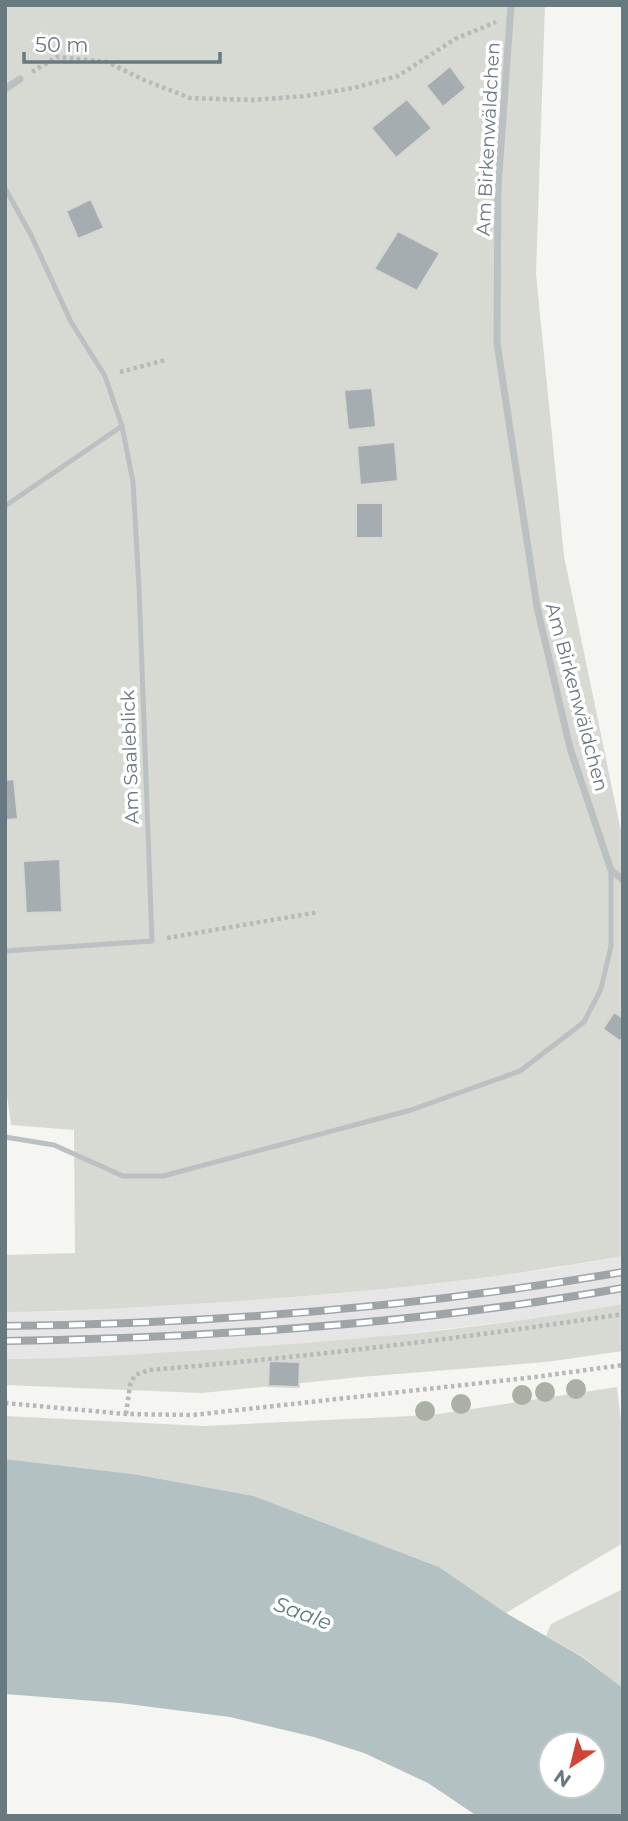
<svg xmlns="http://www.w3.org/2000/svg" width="628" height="1821" viewBox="0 0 628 1821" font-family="Montserrat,sans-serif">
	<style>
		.built { fill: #e6e6e6 }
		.green { fill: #d6dad2 }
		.water { fill: #b3c1c2; fill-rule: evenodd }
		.building { fill: #a5adb1; stroke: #d7d6d5; stroke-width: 2 }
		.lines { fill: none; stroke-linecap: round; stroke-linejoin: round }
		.path { stroke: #b5b9ba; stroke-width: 4.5; stroke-dasharray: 3.5 3.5; stroke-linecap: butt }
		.lane { stroke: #bbc0c2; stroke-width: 5 }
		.street { stroke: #bbc0c2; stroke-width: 7 }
		.rail-casing { stroke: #9da5a8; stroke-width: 8 }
		.rail { stroke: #fff; stroke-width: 5; stroke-dasharray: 16; stroke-linecap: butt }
		.tree { fill: #aab0a5 }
		.labels { text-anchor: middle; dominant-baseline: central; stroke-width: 7; stroke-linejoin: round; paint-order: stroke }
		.street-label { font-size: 19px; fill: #687980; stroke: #fff }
		.water-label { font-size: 21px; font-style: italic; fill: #637a7c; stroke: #fff }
	</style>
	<rect width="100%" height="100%" fill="#f5f5f2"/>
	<polygon class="built" points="623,1256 623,1304 557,1316 326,1343 58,1359 5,1359 5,1312 56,1312 322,1295 551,1269"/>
	<g class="green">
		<path d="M10,5H545L536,274L564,556L623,841V1256C485,1281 346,1294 207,1303C139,1307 73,1312 5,1312V1255L75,1253L74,1130L11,1125L5,1080V10Z"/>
		<path d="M623,1304V1351L546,1362L360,1377L202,1393L5,1385V1359C72,1359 139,1354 207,1350C346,1341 485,1329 623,1304Z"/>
		<polygon points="617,1387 623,1440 623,1543 506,1613 439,1567 254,1496 133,1474 5,1459 5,1416 204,1426 432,1415"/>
		<polygon points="623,1589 623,1688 583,1657 546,1636 551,1624"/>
	</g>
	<path class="water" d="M5,1459L133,1474L254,1496L439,1567L506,1613L582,1657L623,1688V1816H477L428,1783L364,1753L314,1737L230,1717L120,1703L5,1694ZM551,1744H593V1786H551Z"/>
	<g class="building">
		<polygon points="450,66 466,88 443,107 426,86"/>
		<polygon points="407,99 432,128 396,158 371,128"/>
		<polygon points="91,199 104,228 78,239 66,211"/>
		<polygon points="398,231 440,253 417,291 374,269"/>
		<polygon points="372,388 376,427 348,430 344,390"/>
		<polygon points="395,442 398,481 360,485 357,446"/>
		<rect x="356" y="503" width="27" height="35"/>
		<polygon points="14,779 18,819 5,820 5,780"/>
		<polygon points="60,859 62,912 26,913 23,861"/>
		<polygon points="614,1012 623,1018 623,1037 620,1041 603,1029"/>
		<polygon points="269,1361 300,1362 299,1387 268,1386"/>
	</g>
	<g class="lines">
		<g class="path">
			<polyline points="32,72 57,57 107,62 144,80 190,98 253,100 305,96 353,88 398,76 455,39 496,22"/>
			<polyline points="120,372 166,360"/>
			<polyline points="167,938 319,912"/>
			<polyline points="5,1403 126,1414 193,1415 535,1377 623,1365"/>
			<path d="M126,1414L130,1385L135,1375L149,1370C308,1357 465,1338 623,1314"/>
		</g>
		<g class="lane">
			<polyline points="5,188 31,235 71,322 105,376 122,426 133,482 139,587 152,941 5,951"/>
			<polyline points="5,506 122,426"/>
			<polyline points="5,1137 54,1145 123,1176 163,1176 411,1110 520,1071 584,1022 601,989 611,946 611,870"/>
		</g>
		<g class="street">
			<polyline points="511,5 498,187 497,343 537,607 570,748 611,870 623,880"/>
			<polyline points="5,89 20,79"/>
		</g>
		<defs>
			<g id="rail">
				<path d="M5,1326C211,1324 419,1307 623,1272"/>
				<path d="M5,1341C212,1338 419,1324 623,1288"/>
			</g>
		</defs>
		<use href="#rail" class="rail-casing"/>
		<use href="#rail" class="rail"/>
	</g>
	<g class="tree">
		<circle cx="576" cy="1389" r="10"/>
		<circle cx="545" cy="1392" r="10"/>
		<circle cx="522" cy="1395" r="10"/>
		<circle cx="461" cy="1404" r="10"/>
		<circle cx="425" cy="1411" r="10"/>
	</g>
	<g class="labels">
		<g class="street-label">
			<text transform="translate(488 139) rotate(-87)">Am Birkenwäldchen</text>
			<text transform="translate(577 697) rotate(75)">Am Birkenwäldchen</text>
			<text transform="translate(130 757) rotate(-92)">Am Saaleblick</text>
		</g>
		<g class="water-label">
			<text transform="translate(303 1613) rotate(20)">Saale</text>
		</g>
	</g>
	<rect width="628" height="1821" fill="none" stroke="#687980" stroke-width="14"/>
	<g transform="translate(572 1765) rotate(215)"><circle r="33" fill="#ffffff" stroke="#c3c9cc" stroke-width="2"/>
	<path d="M0-5L12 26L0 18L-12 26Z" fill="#cf4438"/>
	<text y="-10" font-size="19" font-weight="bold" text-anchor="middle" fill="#687980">N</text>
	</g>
	<path d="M24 52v10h196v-10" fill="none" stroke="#687980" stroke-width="3.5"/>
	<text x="35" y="52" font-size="21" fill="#687980" stroke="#ffffff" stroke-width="5" paint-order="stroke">50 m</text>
</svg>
